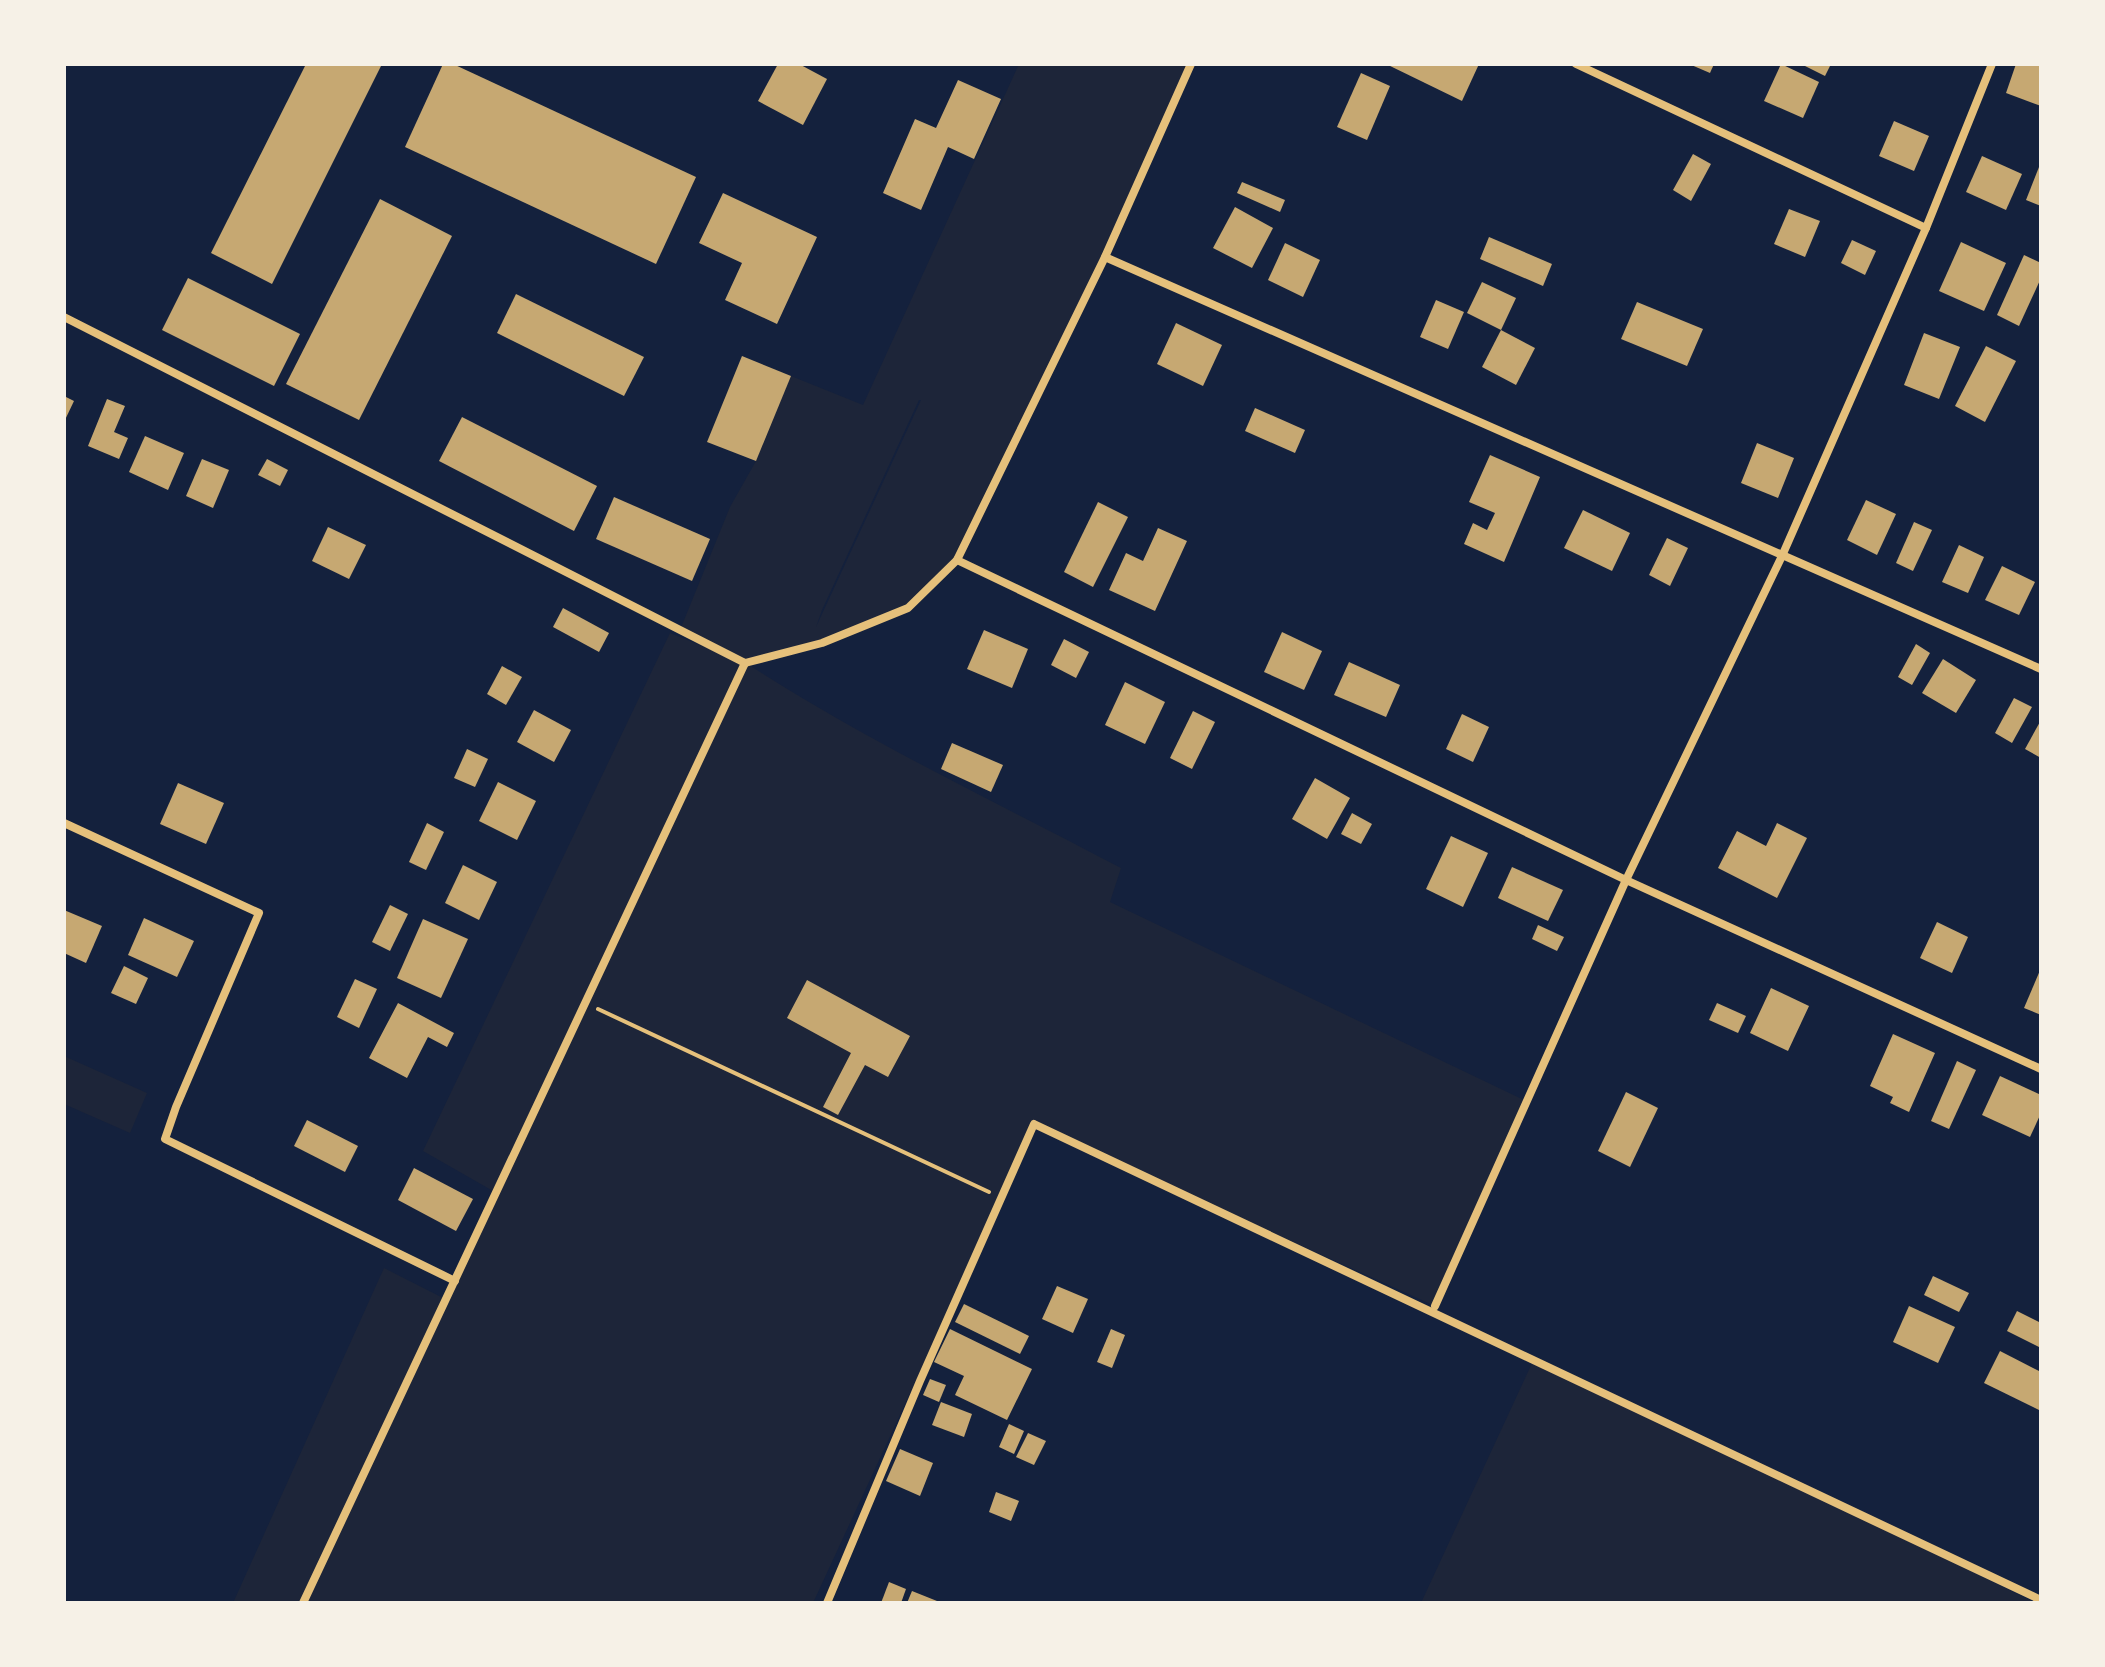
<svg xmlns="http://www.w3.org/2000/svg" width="2105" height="1667" viewBox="0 0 2105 1667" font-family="'Golos Text',sans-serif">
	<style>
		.green { fill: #1d2539; fill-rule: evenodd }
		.building { fill: #c6a872 }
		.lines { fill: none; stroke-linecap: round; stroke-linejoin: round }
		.path { stroke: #e5c07b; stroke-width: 4 }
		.minor { stroke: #e5c07b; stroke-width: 8 }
	</style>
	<rect width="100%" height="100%" fill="#14213d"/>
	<g class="green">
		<path d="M1019,64H1191L1105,257L957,560L908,608L808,647L746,663C864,740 996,802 1121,868L1110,902L1526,1101L1435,1306L1034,1125L813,1603H233L384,1268L445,1299L493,1191L423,1151L670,633L733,658L680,630L730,507L756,461L791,376L863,405ZM919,400H921L816,627L822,610Z"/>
		<polygon points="64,1056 147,1093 130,1133 64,1104"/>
		<polygon points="1534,1359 2036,1603 1421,1603"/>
	</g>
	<g class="building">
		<polygon points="306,64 382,64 272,284 211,253"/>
		<polygon points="443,64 453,64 696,177 656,264 405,147"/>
		<polygon points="778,64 799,64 827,79 803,125 758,101"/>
		<polygon points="1386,64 1479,64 1462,101"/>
		<polygon points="1689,64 1714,64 1710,73"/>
		<polygon points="1781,64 1819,82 1803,118 1764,101"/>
		<polygon points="1801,64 1831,64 1825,76"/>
		<polygon points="2016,64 2041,64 2041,106 2006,93"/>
		<polygon points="1361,73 1390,86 1367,140 1337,127"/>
		<polygon points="958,80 1001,99 974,159 948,147 921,210 883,193 915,119 936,128"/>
		<polygon points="1894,121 1929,136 1914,171 1879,156"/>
		<polygon points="1693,154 1711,164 1691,201 1673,190"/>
		<polygon points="1982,156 2022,174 2006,210 1966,192"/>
		<polygon points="2041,162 2041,206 2026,200"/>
		<polygon points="1242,182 1285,200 1280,212 1237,193"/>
		<polygon points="723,193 817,237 777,324 725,300 742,263 699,243"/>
		<polygon points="380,199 452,236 359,420 286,384"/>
		<polygon points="1235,207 1273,228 1252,268 1213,248"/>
		<polygon points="1789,209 1820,221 1805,257 1774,244"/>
		<polygon points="1489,237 1552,264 1543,286 1480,259"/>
		<polygon points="1852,240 1876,251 1865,275 1841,263"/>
		<polygon points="1961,242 2006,263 1984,311 1939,291"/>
		<polygon points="1285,243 1320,260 1303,297 1268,280"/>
		<polygon points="2024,255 2041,263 2041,278 2019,326 1997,315"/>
		<polygon points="188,278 300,334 274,386 162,330"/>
		<polygon points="1482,282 1516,298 1501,330 1467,313"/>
		<polygon points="516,294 644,357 624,396 497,333"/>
		<polygon points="1436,300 1464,312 1448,349 1420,337"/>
		<polygon points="1637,302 1703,329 1687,366 1621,339"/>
		<polygon points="1176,323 1222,345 1203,386 1157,364"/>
		<polygon points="1501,330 1535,348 1516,385 1482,367"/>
		<polygon points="1924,333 1960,347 1939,399 1904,385"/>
		<polygon points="1986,346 2016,361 1985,422 1955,406"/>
		<polygon points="742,356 791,376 756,461 707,442"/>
		<polygon points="64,396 74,401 64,422"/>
		<polygon points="107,399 125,406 114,432 128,438 119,459 88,446"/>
		<polygon points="1255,408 1305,430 1295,453 1245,431"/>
		<polygon points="462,417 597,486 574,531 439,461"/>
		<polygon points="145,436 184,453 168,490 129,472"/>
		<polygon points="1757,443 1794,458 1778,498 1741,483"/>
		<polygon points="1490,455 1540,477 1504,562 1464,544 1473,523 1487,530 1495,513 1469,502"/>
		<polygon points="202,459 229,470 213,508 186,496"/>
		<polygon points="267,459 288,470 280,486 258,475"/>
		<polygon points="614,497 710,539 692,581 596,539"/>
		<polygon points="1866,500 1896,514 1877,555 1847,540"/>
		<polygon points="1098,502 1128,517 1093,587 1064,572"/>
		<polygon points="1583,510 1630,533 1612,571 1564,548"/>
		<polygon points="1914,522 1932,530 1913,571 1896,563"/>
		<polygon points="328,527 366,545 349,579 312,561"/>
		<polygon points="1158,528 1187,541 1155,611 1109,590 1126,553 1143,561"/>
		<polygon points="1667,538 1688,548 1670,586 1649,575"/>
		<polygon points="1959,545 1984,557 1968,593 1942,582"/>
		<polygon points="2002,566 2035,582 2019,615 1985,600"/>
		<polygon points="563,608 609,633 599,652 553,627"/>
		<polygon points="984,630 1028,649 1012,688 967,669"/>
		<polygon points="1282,632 1322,651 1304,690 1264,672"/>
		<polygon points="1064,639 1089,652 1076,678 1051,665"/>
		<polygon points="1916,644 1930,653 1912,685 1898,677"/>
		<polygon points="1943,659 1976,680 1956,713 1922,693"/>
		<polygon points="1349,662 1400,685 1386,717 1334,695"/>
		<polygon points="502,666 522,677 506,705 487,694"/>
		<polygon points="1125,682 1165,702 1145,744 1105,725"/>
		<polygon points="2014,698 2032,707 2012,743 1995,733"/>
		<polygon points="534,710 571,730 554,762 517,742"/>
		<polygon points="1193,711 1215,722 1192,769 1170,758"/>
		<polygon points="1462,714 1489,727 1473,762 1446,749"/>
		<polygon points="2041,720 2041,758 2025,749"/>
		<polygon points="952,743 1003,765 991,792 941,769"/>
		<polygon points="467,749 488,759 475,787 454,778"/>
		<polygon points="1315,778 1350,798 1327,839 1292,819"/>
		<polygon points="498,782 536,801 517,840 479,821"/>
		<polygon points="178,783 224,803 206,844 160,824"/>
		<polygon points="1352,813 1372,824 1361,844 1341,834"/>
		<polygon points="427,823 444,832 426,870 409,862"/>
		<polygon points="1777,823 1807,838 1777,898 1718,868 1737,831 1766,846"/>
		<polygon points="1451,836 1488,853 1463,907 1426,889"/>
		<polygon points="463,865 497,882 479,920 445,903"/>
		<polygon points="1512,867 1563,890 1548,921 1498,898"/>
		<polygon points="390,905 408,914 390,951 372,942"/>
		<polygon points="64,910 102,926 86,963 64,953"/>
		<polygon points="144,918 194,941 177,977 128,955"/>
		<polygon points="423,919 468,939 441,998 397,978"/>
		<polygon points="1937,922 1968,937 1952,973 1920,958"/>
		<polygon points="1538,925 1564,937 1557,951 1532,939"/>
		<polygon points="124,966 148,978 136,1004 111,993"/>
		<polygon points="2041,968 2041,1015 2024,1008"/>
		<polygon points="355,979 377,989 359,1028 337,1017"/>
		<polygon points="807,980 910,1036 888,1077 865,1065 838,1115 823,1107 851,1053 787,1018"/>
		<polygon points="1771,988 1809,1006 1788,1051 1750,1033"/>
		<polygon points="398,1003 454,1033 447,1047 428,1037 407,1078 369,1058"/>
		<polygon points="1717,1003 1746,1016 1738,1033 1709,1020"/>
		<polygon points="1893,1034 1935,1053 1909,1112 1890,1103 1893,1097 1870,1086"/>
		<polygon points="1957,1061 1976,1070 1949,1129 1931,1121"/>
		<polygon points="2000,1076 2041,1095 2041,1113 2030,1137 1982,1115"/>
		<polygon points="1626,1092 1658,1108 1630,1167 1598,1151"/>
		<polygon points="307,1120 358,1146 345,1172 294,1146"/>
		<polygon points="414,1168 473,1199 456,1231 398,1200"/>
		<polygon points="1933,1276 1969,1293 1959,1312 1924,1295"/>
		<polygon points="1057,1286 1088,1299 1073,1333 1042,1319"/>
		<polygon points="964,1304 1029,1336 1020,1354 955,1322"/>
		<polygon points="1909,1306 1955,1327 1938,1363 1893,1342"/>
		<polygon points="2017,1311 2041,1323 2041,1348 2007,1331"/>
		<polygon points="950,1329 1032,1369 1007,1420 955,1395 964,1376 934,1362"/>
		<polygon points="1111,1329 1125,1335 1112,1368 1097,1362"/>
		<polygon points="2000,1351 2041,1372 2041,1411 1984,1383"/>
		<polygon points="930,1379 946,1385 939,1402 923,1395"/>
		<polygon points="941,1402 972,1414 964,1437 932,1425"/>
		<polygon points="1009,1424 1024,1431 1014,1454 999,1447"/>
		<polygon points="1028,1433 1046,1441 1034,1465 1016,1457"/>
		<polygon points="900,1449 933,1463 920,1496 886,1481"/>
		<polygon points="996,1492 1019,1501 1011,1521 989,1512"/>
		<polygon points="889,1582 906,1589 901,1603 881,1603"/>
		<polygon points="912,1591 942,1603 907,1603"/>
	</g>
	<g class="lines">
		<polyline class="path" points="598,1009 989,1192"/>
		<g class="minor">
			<polyline points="1576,64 1926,228"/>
			<polyline points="1105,257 2041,669"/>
			<polyline points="64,317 745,663"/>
			<polyline points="957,560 1626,880 2041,1069"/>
			<polyline points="745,663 822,643 908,608 957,560 1105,257 1191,64"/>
			<polyline points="64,823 259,913 176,1107 165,1139 455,1281"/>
			<polyline points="1435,1306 1626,880 1782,556 1926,228 1992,64"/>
			<polyline points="303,1603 745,663"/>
			<polyline points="827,1603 920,1381 1034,1124 2041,1600"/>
		</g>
	</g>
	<rect width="2105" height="1667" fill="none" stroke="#f6f1e7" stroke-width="132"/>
</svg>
